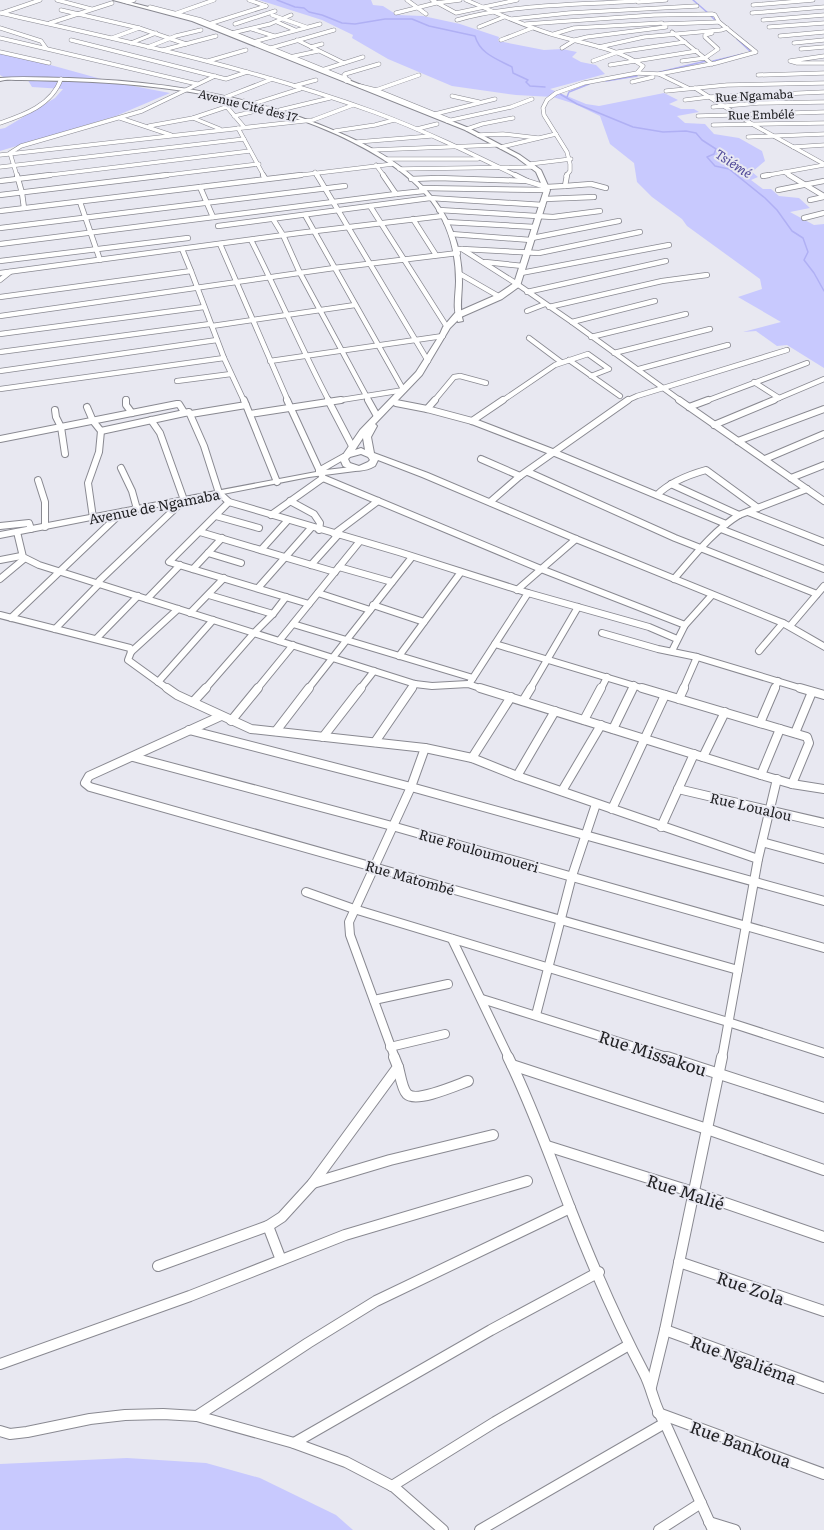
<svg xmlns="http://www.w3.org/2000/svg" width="824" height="1530" viewBox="0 0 824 1530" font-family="Literata,serif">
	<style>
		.green { fill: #c8c9fe }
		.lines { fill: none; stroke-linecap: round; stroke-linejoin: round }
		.stream { stroke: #b0b0f4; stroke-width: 1.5 }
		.minor-far4-casing { stroke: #898991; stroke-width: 4.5 }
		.minor-far3-casing { stroke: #898991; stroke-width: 6 }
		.minor-far2-casing { stroke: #898991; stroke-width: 8 }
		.minor-far1-casing { stroke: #898991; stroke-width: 10 }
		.minor-casing { stroke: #898991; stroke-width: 12 }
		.tertiary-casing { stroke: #898991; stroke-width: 2 }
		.secondary-casing { stroke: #898991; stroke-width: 2 }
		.primary-casing { stroke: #898991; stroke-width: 2 }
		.minor-far4 { stroke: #fff; stroke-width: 3.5 }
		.minor-far3 { stroke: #fff; stroke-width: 4.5 }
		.minor-far2 { stroke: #fff; stroke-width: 6 }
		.minor-far1 { stroke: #fff; stroke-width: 8 }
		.minor { stroke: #fff; stroke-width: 10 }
		.tertiary { fill: #fff; fill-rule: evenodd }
		.secondary { fill: #fff; fill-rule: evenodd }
		.primary { fill: #fff; fill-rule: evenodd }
		.labels { text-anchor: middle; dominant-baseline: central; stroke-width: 4; stroke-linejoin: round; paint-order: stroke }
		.far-street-label { font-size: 12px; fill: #222225; stroke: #e8e8f1 }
		.far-water-label { font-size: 13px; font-style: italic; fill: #4e4797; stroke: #e8e8f1 }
		.street-label { font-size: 14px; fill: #222225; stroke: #e8e8f1 }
		.near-street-label { font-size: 17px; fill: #222225; stroke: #e8e8f1 }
	</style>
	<rect width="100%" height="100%" fill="#e8e8f1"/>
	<g class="green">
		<polygon points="259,0 371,0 373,5 383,6 397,15 423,16 460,24 499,37 498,41 544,50 562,49 577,52 572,57 581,62 596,65 605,74 550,89 586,104 599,106 664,93 678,100 669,104 681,109 694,109 699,112 677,116 685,123 705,124 714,134 739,138 762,151 765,161 752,172 758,177 751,180 763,189 771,189 779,196 799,198 810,208 790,212 814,225 824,224 824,368 787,345 777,346 756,331 743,332 781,322 738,297 762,289 760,279 687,226 682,219 652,197 637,182 634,163 610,144 600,116 575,104 553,97 516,95 452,86 388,59 352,38 353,35 322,20"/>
		<polygon points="0,51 112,82 170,93 116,116 0,151 0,129 5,128 55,98 63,89 32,87 26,77 5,78 0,75"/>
		<polygon points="127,1458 206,1463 260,1478 336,1515 353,1530 0,1530 0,1464"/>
	</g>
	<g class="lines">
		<g class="stream">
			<path d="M277,0L295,7L304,8L309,12L322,15L342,23L355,24L385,19H412L429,26L475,36C480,54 497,59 512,67L513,73L528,80L526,82L530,86L545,87"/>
			<polyline points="693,0 708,13"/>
			<polyline points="710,15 716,21"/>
			<polyline points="737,39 751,52"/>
			<polyline points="713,61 743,54"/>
			<polyline points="660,72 706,61"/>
			<polyline points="606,81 637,76"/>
			<polyline points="560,94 577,104 633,127 663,132 686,131 696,133 702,140 716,149 714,154 707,157 715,166 729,169 765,198 777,210 792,231 803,238 808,252 804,260 814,273 824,291"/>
			<polyline points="567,97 569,92 589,84"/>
		</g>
		<defs>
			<g id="minor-far4">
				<polyline points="57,0 91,9"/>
				<polyline points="122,0 128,2 134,0"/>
				<polyline points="249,0 266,6"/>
				<polyline points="407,0 426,14"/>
				<polyline points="432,0 456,13 517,0"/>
				<path d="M466,0C494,12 522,25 551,34C583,44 615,47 643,66L637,73L584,83L556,93L547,100L543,108L544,115L567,152L570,164V171L566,176"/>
				<polyline points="638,2 666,0"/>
				<polyline points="753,5 813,0"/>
				<polyline points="150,7 201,20 349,80 346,81"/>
				<polyline points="61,10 139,28 186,44"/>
				<path d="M0,13C126,41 252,68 374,112C423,130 470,153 517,176"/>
				<polyline points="2,13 40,0"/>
				<polyline points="177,13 214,0"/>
				<polyline points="396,13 436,3 460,0"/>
				<polyline points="752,13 824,7"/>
				<polyline points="272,15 306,27"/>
				<polyline points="512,19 569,13 697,6"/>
				<path d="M457,20C510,4 581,5 637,1"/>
				<polyline points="763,20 824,15"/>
				<polyline points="277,22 295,30"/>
				<polyline points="50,23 112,3"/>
				<polyline points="209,24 266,6"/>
				<polyline points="235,24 275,11"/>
				<polyline points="526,24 654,15 712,14 715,15 719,22 756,52 716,63 659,74 637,73"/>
				<polyline points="663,24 719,22"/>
				<polyline points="479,27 504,17"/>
				<polyline points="769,27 824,23"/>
				<polyline points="0,28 41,41 46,48"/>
				<polyline points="252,29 274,36"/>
				<polyline points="672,32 712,64"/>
				<polyline points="232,33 270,24 291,15"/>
				<polyline points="554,34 574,28 662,23"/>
				<polyline points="780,36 824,32"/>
				<polyline points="0,38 197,84"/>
				<polyline points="112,38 139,28"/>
				<polyline points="71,40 226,79 247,72"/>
				<polyline points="297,40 344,63"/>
				<polyline points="501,40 532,28"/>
				<polyline points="253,42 320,24"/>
				<polyline points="131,43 156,33"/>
				<polyline points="794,43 824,40"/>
				<polyline points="148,47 176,36 201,30"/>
				<polyline points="311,47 322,44"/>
				<polyline points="599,47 644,37 721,30 727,28"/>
				<polyline points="271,48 334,30"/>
				<polyline points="562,48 575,40 587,37 666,27"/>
				<polyline points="801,49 824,47"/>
				<polyline points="163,50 216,36"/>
				<polyline points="0,52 49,63"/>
				<polyline points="824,56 790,61 797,63 824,63"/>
				<polyline points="290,57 318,51"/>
				<polyline points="208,61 246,50"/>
				<polyline points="593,61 618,52 685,42"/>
				<polyline points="682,61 705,58 718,49 705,37 705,35 712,33"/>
				<polyline points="610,65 697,51"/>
				<polyline points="322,70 363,57"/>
				<polyline points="659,74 688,88"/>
				<polyline points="758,75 824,73"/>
				<polyline points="346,78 344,75 345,74 379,64"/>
				<polyline points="632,82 653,77"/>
				<polyline points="294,86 316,80"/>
				<polyline points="360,86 376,90 450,120"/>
				<polyline points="695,88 752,124 824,164"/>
				<polyline points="376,90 419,75"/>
				<polyline points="666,91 727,85 824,83"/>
				<polyline points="452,96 479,102"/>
				<polyline points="226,97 272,79"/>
				<polyline points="685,100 709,97 824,92"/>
				<polyline points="253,104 300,89"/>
				<polyline points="227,107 244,127"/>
				<polyline points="713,107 759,103 824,102"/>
				<polyline points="280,110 330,98"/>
				<polyline points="435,114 495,99"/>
				<polyline points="234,116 269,108"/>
				<polyline points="698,116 824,112"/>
				<polyline points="120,118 171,135"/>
				<polyline points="193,118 220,129"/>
				<polyline points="447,121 511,107 532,99"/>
				<path d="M0,123C24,115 52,105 61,79"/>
				<polyline points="713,125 824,123"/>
				<polyline points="149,126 193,118 244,101"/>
				<polyline points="238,128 264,176"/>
				<polyline points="417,129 437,124"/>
				<polyline points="467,129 482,124 513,118"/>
				<polyline points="335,131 375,125 394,120"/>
				<polyline points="478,135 503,134 538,138"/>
				<polyline points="748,137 824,134"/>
				<polyline points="357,142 431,136"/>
				<polyline points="501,147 556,134"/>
				<polyline points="793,147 824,145"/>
				<polyline points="372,150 496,145"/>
				<polyline points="0,155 313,120 353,105"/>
				<polyline points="386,159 478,159"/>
				<polyline points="530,164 571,159"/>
				<polyline points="376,165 384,176"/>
				<polyline points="0,167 244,139"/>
				<polyline points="399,169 534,167"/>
				<polyline points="315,172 317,176"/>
				<polyline points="784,172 791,176"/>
				<polyline points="17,176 10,153 21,146 142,111 215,76"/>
				<polyline points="42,176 250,151"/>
				<polyline points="159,176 259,164"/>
				<polyline points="293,176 393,164"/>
				<polyline points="763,176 824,165"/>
			</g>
			<g id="minor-far3">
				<polyline points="17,175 22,193 24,208"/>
				<polyline points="263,175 265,178"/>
				<polyline points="317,175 428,361"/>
				<polyline points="383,175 396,194 424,191"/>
				<polyline points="515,175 527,181"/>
				<polyline points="789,175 824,196"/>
				<polyline points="763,176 769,175"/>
				<polyline points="411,179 438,178 527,181 546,187 565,186 567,175"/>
				<polyline points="0,181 50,175"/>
				<polyline points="565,186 591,184 606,188"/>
				<polyline points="200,187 213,217"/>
				<polyline points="421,188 547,190"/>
				<polyline points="778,190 824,181"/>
				<polyline points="0,195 167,175"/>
				<polyline points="545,199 594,197"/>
				<polyline points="810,200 824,197"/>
				<polyline points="80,202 100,260"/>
				<polyline points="370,206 447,327"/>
				<polyline points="439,210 553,217 600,211"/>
				<polyline points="0,211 301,175"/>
				<polyline points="305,215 403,389"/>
				<polyline points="804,218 824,213"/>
				<polyline points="273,219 283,235 300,273 369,401"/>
				<polyline points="413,219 436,255"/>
				<polyline points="446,222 535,227"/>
				<polyline points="218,226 430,198 543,205"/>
				<polyline points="0,228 345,186"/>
				<polyline points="451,234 531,240"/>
				<polyline points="532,238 619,221"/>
				<path d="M251,240C278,293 301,348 329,401"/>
				<polyline points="0,244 396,194"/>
				<polyline points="220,244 288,401"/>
				<polyline points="457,249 462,249 517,284 572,322 681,401"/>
				<polyline points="462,249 539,253 640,232"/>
				<polyline points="0,261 188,238"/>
				<polyline points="485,262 523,266"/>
				<polyline points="191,271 224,358 244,401"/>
				<polyline points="0,273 299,233 442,216"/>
				<polyline points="521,273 669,245"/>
				<polyline points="460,274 500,297"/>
				<polyline points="0,280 10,272"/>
				<polyline points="527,292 666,261"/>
				<polyline points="0,297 191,271 182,249"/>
				<polyline points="549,307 662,281 707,275"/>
				<polyline points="527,311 545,304"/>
				<polyline points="0,316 334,268 458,253"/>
				<polyline points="572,322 655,301"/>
				<polyline points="212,326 355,305"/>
				<polyline points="0,334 204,307"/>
				<polyline points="591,337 686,314"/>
				<polyline points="529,338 561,362"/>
				<polyline points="0,352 210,324"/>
				<polyline points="614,353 710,329"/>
				<polyline points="569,360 620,396"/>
				<polyline points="270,361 443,336"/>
				<polyline points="639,369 728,345"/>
				<polyline points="0,371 217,340"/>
				<polyline points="177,381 231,374"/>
				<polyline points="754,382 779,398"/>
				<polyline points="0,389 224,358"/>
				<polyline points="126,399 126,401"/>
				<polyline points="335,401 404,390"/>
				<polyline points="434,401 454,377 460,376 486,383"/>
				<polyline points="502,401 555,365 588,354 609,369 591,376"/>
				<polyline points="626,401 637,396 787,350"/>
				<polyline points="706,401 807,363"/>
				<polyline points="772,401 824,379"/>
			</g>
			<g id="minor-far2">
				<polyline points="126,400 126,405 132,413"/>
				<polyline points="244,400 277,482"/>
				<polyline points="287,400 323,478 541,569 685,625"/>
				<polyline points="328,400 352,446"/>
				<polyline points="368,400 377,416"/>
				<polyline points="679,400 824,501"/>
				<polyline points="396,403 427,409 472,421 555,453 726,524"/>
				<polyline points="87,407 93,421 101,431 99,452 88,483 93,518"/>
				<polyline points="689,407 708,400"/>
				<polyline points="427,409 435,400"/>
				<polyline points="55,410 56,417 61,427 65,454"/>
				<polyline points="191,414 246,405"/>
				<polyline points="250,414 341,400"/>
				<polyline points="472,421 503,400"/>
				<polyline points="714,425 774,400"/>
				<polyline points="101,431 189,412 204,446 219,493 229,502 399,552 528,593 649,627 677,639"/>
				<polyline points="0,439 177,404 179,404 184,412"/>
				<polyline points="738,441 824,409"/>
				<polyline points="481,459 520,476"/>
				<polyline points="765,459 824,434"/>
				<polyline points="121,468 132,491 137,509"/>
				<polyline points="528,472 675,538 817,594"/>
				<polyline points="791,478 824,465"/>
				<polyline points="38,480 45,502 45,527"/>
				<polyline points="671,484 739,515"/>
				<path d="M657,495C670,482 688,475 706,470L758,508"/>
				<polyline points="290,501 314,514 320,523 319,530"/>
				<polyline points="229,502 169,562 309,604"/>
				<polyline points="490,502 520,476 628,400"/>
				<polyline points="748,512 824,542"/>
				<polyline points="271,515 323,478"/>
				<polyline points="216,516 259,528"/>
				<polyline points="0,526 29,523 31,529"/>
				<polyline points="721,529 824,569"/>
				<polyline points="17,532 23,557 39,565 415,684 432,686 468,684 483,689"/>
				<polyline points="200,532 335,572"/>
				<polyline points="334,534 378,501"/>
				<polyline points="261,550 288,520"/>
				<polyline points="208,553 241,563"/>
				<polyline points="0,560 21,556"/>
				<polyline points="311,565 338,535"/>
				<polyline points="339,567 392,582"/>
				<polyline points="193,569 222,538"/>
				<polyline points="0,579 24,559"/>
				<path d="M674,579C694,556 713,531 739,515L807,489"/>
				<polyline points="258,588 311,528"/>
				<polyline points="517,590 576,539"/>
				<polyline points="318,593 370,610"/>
				<polyline points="209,595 273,614"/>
				<polyline points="147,599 180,565"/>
				<polyline points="373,605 424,622"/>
				<polyline points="190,613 224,578"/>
				<polyline points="0,615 130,648 131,652 128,660 168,689"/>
				<polyline points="11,618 122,512"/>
				<polyline points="293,624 473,678"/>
				<polyline points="790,626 824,586"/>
				<polyline points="55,629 99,584 99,581 184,500 160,433 151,420"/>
				<polyline points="602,633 658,649 697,657 803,689"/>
				<polyline points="97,638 138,596"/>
				<polyline points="279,641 360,541"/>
				<polyline points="495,644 645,689"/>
				<polyline points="672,651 685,625 712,595"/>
				<polyline points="759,651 783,623"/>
				<polyline points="131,652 178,609"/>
				<polyline points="399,656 461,572"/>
				<polyline points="471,681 528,593"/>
				<polyline points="158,682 213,620"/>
				<polyline points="205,689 254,633 273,614 286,597"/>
				<polyline points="257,689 293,645"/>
				<polyline points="308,689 412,557"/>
				<polyline points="360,689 374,671"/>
				<polyline points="412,689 415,684"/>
				<polyline points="530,689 578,607"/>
				<polyline points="601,689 607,677"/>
				<polyline points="632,689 634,685"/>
				<polyline points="683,689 697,657"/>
				<polyline points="775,689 778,681"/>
			</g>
			<g id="minor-far1">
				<polyline points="167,688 177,695 251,729 425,748 472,758 517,776 758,859"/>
				<polyline points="480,688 761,775 792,784 824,789"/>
				<polyline points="642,688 807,737 809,743 792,784"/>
				<polyline points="800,688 824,695"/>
				<polyline points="679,699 684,688"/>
				<polyline points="523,701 531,688"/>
				<polyline points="193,702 206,688"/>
				<polyline points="221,716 89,776 85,783 90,787 738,970"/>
				<polyline points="584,720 601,688"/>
				<polyline points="231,721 258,688"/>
				<polyline points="760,723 775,688"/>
				<polyline points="613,729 633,688"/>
				<polyline points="189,730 411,787 824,901"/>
				<polyline points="276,731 309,688"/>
				<polyline points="795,733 812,692"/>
				<polyline points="323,737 361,688"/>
				<polyline points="375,742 412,688"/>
				<polyline points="133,757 392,826 824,948"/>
				<polyline points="703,757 725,712"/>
				<polyline points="472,758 511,697"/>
				<polyline points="761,775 780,729"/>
				<polyline points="517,776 555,711"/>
				<polyline points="678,789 824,823"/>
				<polyline points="562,791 601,725"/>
				<polyline points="612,809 665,695"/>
				<polyline points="661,827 694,754"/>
				<polyline points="762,842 824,859"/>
				<polyline points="306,892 354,909 728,1022 824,1053"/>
				<polyline points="452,939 509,1058"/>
				<polyline points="482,999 670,1058"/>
				<polyline points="374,1000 448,984"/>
				<polyline points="536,1015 572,876 596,804"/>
				<polyline points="390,1047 445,1034"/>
				<polyline points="395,1058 350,935 349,922 411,787 425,748"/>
				<polyline points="722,1058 758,859 777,779"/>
			</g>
			<g id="minor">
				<path d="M508,1057C532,1106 550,1157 570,1208C592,1264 616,1320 644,1373C653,1390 654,1408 665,1423L713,1530"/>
				<polyline points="667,1057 824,1108"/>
				<polyline points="512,1065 707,1129 824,1170"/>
				<path d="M398,1067C400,1074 402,1089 407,1094C416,1103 457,1085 468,1081"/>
				<polyline points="547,1146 693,1192 824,1237"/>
				<polyline points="313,1183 390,1160 493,1135"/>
				<polyline points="268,1226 281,1260"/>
				<polyline points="679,1262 824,1311"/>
				<polyline points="158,1266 268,1226 282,1217 313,1183 398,1067 394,1057"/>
				<polyline points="665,1330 824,1388"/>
				<polyline points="0,1364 190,1296 345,1235 527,1181"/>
				<polyline points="651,1387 665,1330 722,1057"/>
				<polyline points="658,1413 824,1474"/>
				<polyline points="197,1416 308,1343 376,1301 570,1208"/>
				<polyline points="0,1431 10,1434 27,1432 90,1419 125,1415 163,1414 197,1416 294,1443 346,1462 394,1487 443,1530"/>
				<polyline points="294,1443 491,1330 599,1272"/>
				<polyline points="392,1486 495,1422 629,1345"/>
				<polyline points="709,1522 735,1530"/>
				<polyline points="480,1530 665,1423"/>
				<polyline points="659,1530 701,1503"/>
			</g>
			<path id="tertiary" d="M0,78C23,76 47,78 69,78C162,81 255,95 340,133C380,150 418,173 442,210C456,232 462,257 462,282C462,295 459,308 463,321L458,322C452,309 456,294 456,281C456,252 448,224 431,201C407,171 372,151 338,135C253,97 162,84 69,81C53,81 37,80 21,80C14,80 6,79 0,81Z"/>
			<polygon id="secondary" points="343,454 346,454 350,456 326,470 360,466 363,466 363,470 309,477 0,538 0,532 316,472 316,469"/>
			<path id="primary" d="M113,0H121L196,19L469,128L520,155L541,170L550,190L520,286L502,299L461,317L450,328L422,375L375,424L377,426L371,437L374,453L428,473L579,537L786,621L824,643V650L780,625L573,541L422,477L378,460L375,466C365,472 353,472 343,466L340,459L360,430L416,372L439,336L443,327L455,313L496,295L514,283L544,190L536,172L516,157L465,130L192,21ZM363,438L365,450L361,448L355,450ZM361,454L368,457L370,460L368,462L359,466L350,463L348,459L350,457Z"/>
		</defs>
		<use href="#minor-far4" class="minor-far4-casing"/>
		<use href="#minor-far3" class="minor-far3-casing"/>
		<use href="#minor-far2" class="minor-far2-casing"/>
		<use href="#minor-far1" class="minor-far1-casing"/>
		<use href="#minor" class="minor-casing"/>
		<use href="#tertiary" class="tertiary-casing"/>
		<use href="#secondary" class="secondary-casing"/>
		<use href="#primary" class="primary-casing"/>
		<use href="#minor-far4" class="minor-far4"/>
		<use href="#minor-far3" class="minor-far3"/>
		<use href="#minor-far2" class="minor-far2"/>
		<use href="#minor-far1" class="minor-far1"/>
		<use href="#minor" class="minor"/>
		<use href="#tertiary" class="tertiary"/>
		<use href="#secondary" class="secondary"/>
		<use href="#primary" class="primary"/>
	</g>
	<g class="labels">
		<g class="far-street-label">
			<text transform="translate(754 95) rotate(-3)">Rue Ngamaba</text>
			<text transform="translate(248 105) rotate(14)">Avenue Cité des 17</text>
			<text transform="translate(761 114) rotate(-1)">Rue Embélé</text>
		</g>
		<g class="far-water-label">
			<text transform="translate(734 163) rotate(33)">Tsiémé</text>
		</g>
		<g class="street-label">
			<text transform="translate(154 506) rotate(-11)">Avenue de Ngamaba</text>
			<text transform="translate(751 806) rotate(13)">Rue Loualou</text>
			<text transform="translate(479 850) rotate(16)">Rue Fouloumoueri</text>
			<text transform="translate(410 877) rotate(16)">Rue Matombé</text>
		</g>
		<g class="near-street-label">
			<text transform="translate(653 1052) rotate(18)">Rue Missakou</text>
			<text transform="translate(686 1191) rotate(18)">Rue Malié</text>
			<text transform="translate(751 1287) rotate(19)">Rue Zola</text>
			<text transform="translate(744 1359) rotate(20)">Rue Ngaliéma</text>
			<text transform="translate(741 1443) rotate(20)">Rue Bankoua</text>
		</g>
	</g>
</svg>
